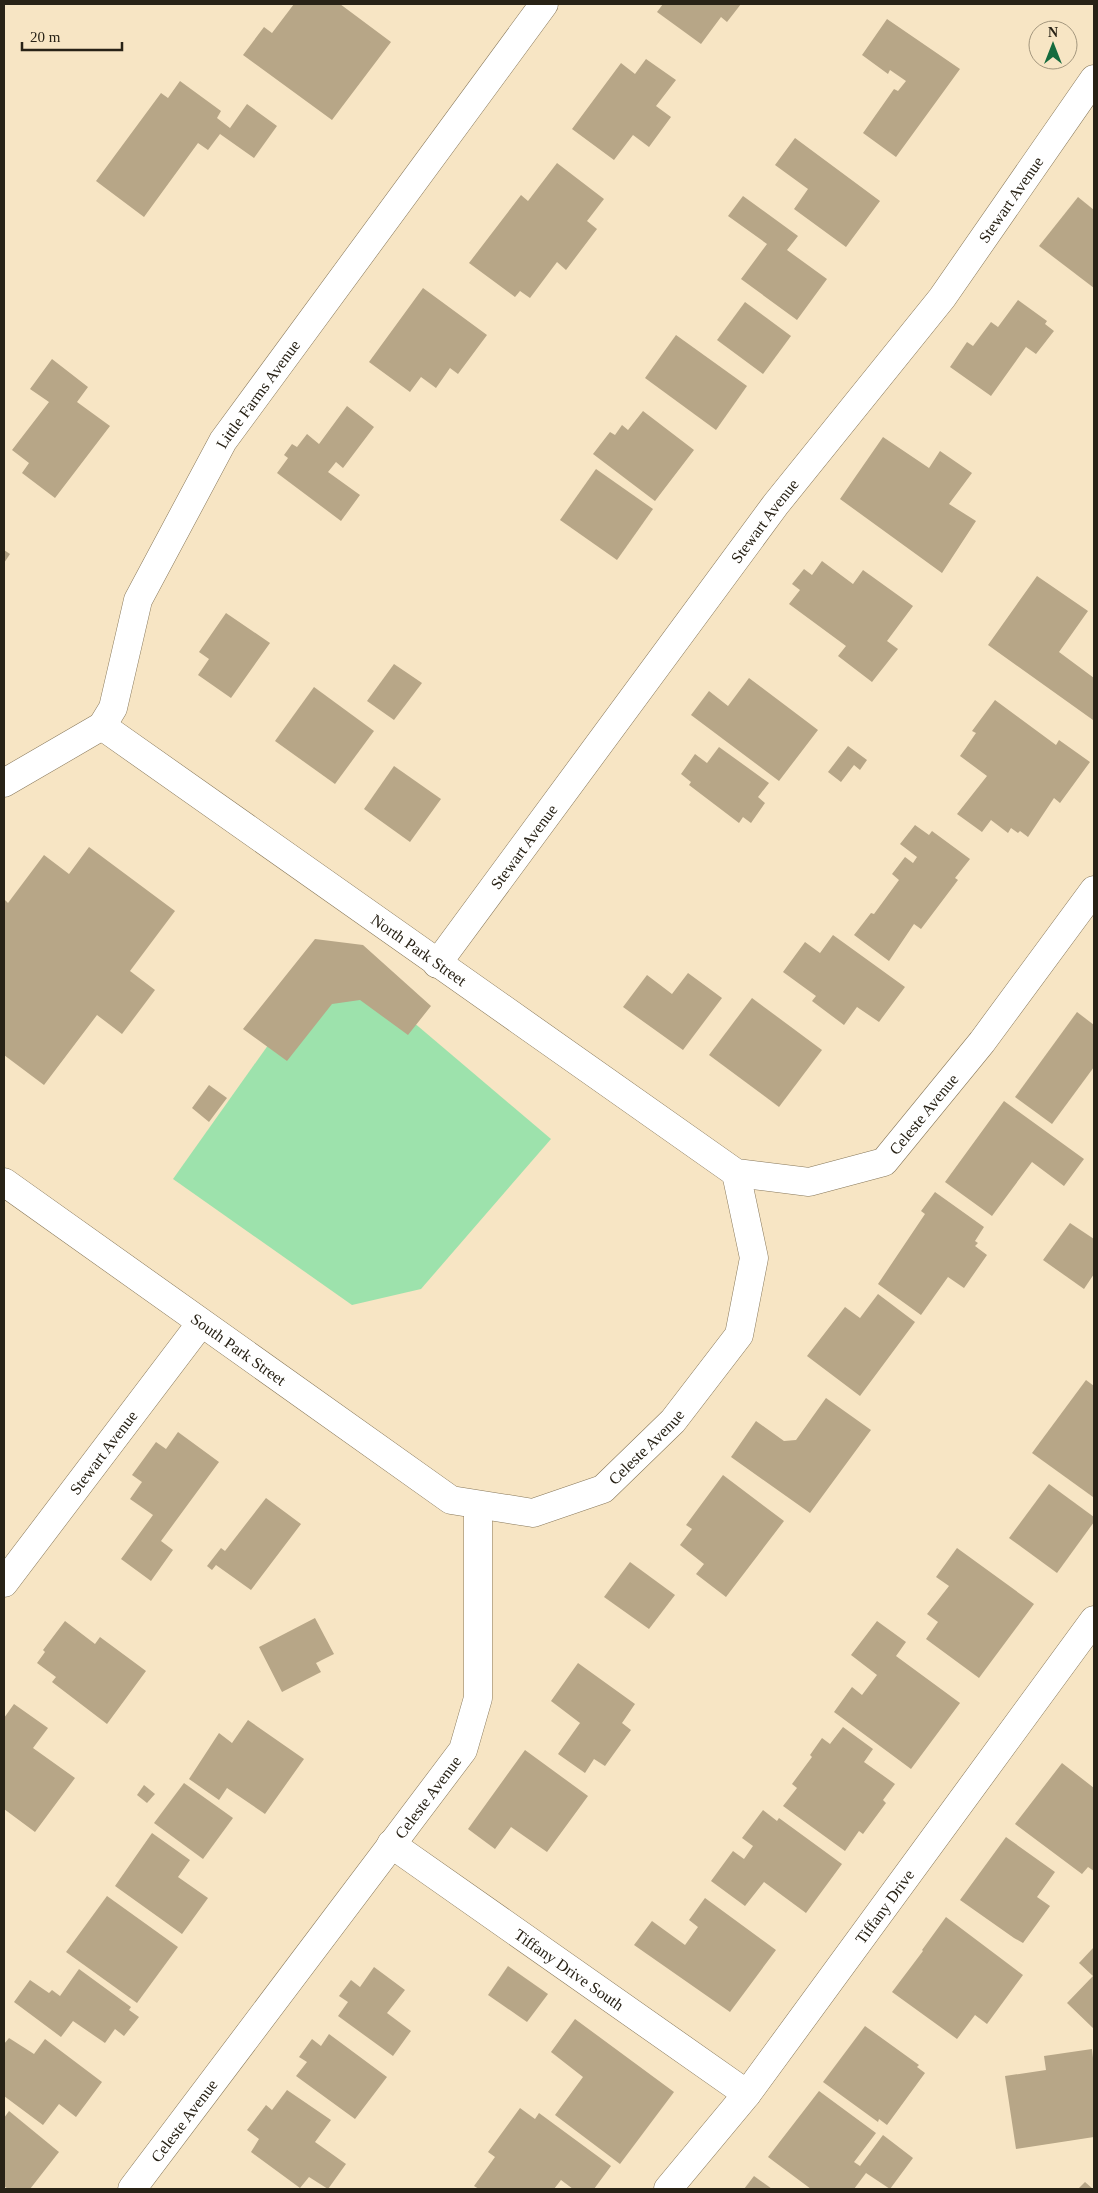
<svg xmlns="http://www.w3.org/2000/svg" width="1098" height="2193" viewBox="0 0 1098 2193" font-family="Georgia,serif">
	<style>
		.pitch { fill: #9de2ac }
		.building { fill: #b7a687 }
		.lines { fill: none; stroke-linecap: round; stroke-linejoin: round }
		.minor-casing { stroke: #877759; stroke-width: 29 }
		.minor { stroke: #fff; stroke-width: 28 }
		.labels { text-anchor: middle; dominant-baseline: central; stroke-width: 5; stroke-linejoin: round; paint-order: stroke }
		.street-label { font-size: 16px; fill: #282216; stroke: #f7e5c4 }
	</style>
	<rect width="100%" height="100%" fill="#f7e5c4"/>
	<polygon class="pitch" points="353,971 551,1139 421,1289 352,1305 173,1179 320,972"/>
	<g class="building">
		<polygon points="294,4 340,4 391,42 332,120 243,55 264,27 272,33"/>
		<polygon points="663,4 741,4 727,22 721,17 701,44 657,12"/>
		<polygon points="887,19 960,69 896,157 863,133 894,89 898,91 906,81 890,70 888,74 862,55"/>
		<polygon points="646,59 676,80 656,106 671,117 649,147 633,135 614,160 572,129 621,63 635,74"/>
		<polygon points="180,81 221,111 217,118 230,128 247,104 277,126 254,158 220,134 208,150 198,143 144,217 96,181 161,93 168,98"/>
		<polygon points="795,138 880,201 846,247 794,209 808,189 775,165"/>
		<polygon points="557,163 604,199 587,221 597,229 566,270 557,262 530,298 520,291 515,297 469,263 521,195 528,201"/>
		<polygon points="743,196 798,236 787,250 827,279 797,320 741,279 767,244 728,216"/>
		<polygon points="1078,197 1094,210 1094,288 1039,246"/>
		<polygon points="423,288 487,335 458,374 450,368 436,388 421,377 410,392 369,362"/>
		<polygon points="1018,300 1047,321 1045,324 1054,331 1036,354 1026,347 991,396 950,367 967,342 973,346 991,322 998,327"/>
		<polygon points="745,302 791,336 763,374 717,340"/>
		<polygon points="676,335 747,386 716,430 645,378"/>
		<polygon points="52,359 88,387 77,402 110,426 55,498 22,473 29,463 12,450 49,402 30,389"/>
		<polygon points="347,406 374,427 343,468 336,462 328,472 360,495 341,521 277,473 288,458 284,455 292,444 297,447 307,434 319,444"/>
		<polygon points="643,411 694,450 655,501 593,454 610,432 615,435 622,425 628,430"/>
		<polygon points="883,437 929,468 940,451 972,473 949,504 976,521 942,573 840,499"/>
		<polygon points="596,469 653,509 617,560 560,520"/>
		<polygon points="4,550 10,554 4,563"/>
		<polygon points="822,561 853,584 863,570 913,606 887,641 898,649 872,682 838,656 846,646 789,604 800,590 792,584 804,569 812,575"/>
		<polygon points="1037,576 1088,611 1059,652 1094,678 1093,720 988,645"/>
		<polygon points="226,613 270,643 231,698 198,675 209,659 199,652"/>
		<polygon points="394,664 422,683 394,720 367,701"/>
		<polygon points="749,678 818,730 779,781 691,715 709,691 728,706"/>
		<polygon points="314,687 374,731 335,784 275,741"/>
		<polygon points="995,700 1056,745 1059,740 1090,762 1060,803 1054,798 1028,837 1020,831 1018,833 1011,828 1008,833 991,820 982,832 957,814 987,776 960,756 976,733 972,731"/>
		<polygon points="848,746 867,760 860,770 854,765 841,782 828,772"/>
		<polygon points="719,747 769,783 758,797 765,803 751,823 743,817 739,823 689,785 691,782 681,774 695,754 707,763"/>
		<polygon points="394,766 441,799 410,842 364,809"/>
		<polygon points="915,825 929,835 932,831 970,859 955,878 958,880 921,929 914,924 889,961 854,935 871,913 874,914 899,880 892,874 905,857 913,863 917,857 900,844"/>
		<polygon points="89,847 175,911 130,971 155,990 122,1034 97,1015 44,1085 4,1055 4,899 8,903 44,855 69,874"/>
		<polygon points="833,935 905,987 879,1022 857,1007 844,1025 812,1001 816,996 783,972 805,942 820,953"/>
		<polygon points="315,939 363,945 431,1006 408,1035 360,1000 332,1004 287,1061 243,1029"/>
		<polygon points="688,973 722,998 683,1050 623,1007 647,975 672,994"/>
		<polygon points="752,998 822,1050 779,1107 709,1055"/>
		<polygon points="1077,1012 1094,1025 1094,1067 1052,1124 1015,1097"/>
		<polygon points="209,1085 227,1098 209,1122 192,1108"/>
		<polygon points="1004,1101 1084,1159 1064,1186 1032,1162 992,1216 945,1182"/>
		<polygon points="935,1192 984,1227 975,1241 978,1243 975,1246 987,1255 964,1288 948,1277 921,1315 878,1284 925,1214 921,1211"/>
		<polygon points="1070,1223 1094,1239 1094,1274 1084,1289 1043,1260"/>
		<polygon points="878,1294 915,1322 860,1396 807,1356 845,1307 860,1318"/>
		<polygon points="1086,1380 1094,1386 1093,1497 1032,1453"/>
		<polygon points="826,1398 871,1430 810,1513 731,1457 756,1421 784,1441 796,1440"/>
		<polygon points="178,1432 219,1462 161,1541 173,1550 151,1581 121,1559 153,1515 130,1499 142,1482 132,1475 156,1442 166,1449"/>
		<polygon points="723,1475 784,1521 726,1597 696,1574 704,1564 680,1545 692,1529 686,1525"/>
		<polygon points="1049,1484 1094,1517 1094,1522 1057,1573 1009,1538"/>
		<polygon points="266,1498 301,1524 251,1590 216,1565 212,1570 207,1566 221,1548 225,1551"/>
		<polygon points="957,1548 1034,1604 979,1678 926,1639 938,1622 927,1614 949,1586 936,1577"/>
		<polygon points="630,1562 675,1595 649,1629 604,1597"/>
		<polygon points="315,1618 334,1654 316,1663 321,1672 282,1692 259,1647"/>
		<polygon points="65,1621 95,1644 100,1637 146,1671 107,1724 52,1682 56,1677 37,1663 45,1652 43,1650"/>
		<polygon points="877,1621 906,1642 896,1656 960,1703 911,1769 834,1712 852,1687 862,1695 877,1675 851,1655"/>
		<polygon points="578,1663 635,1704 622,1723 631,1730 605,1766 594,1759 585,1773 558,1754 580,1723 551,1701"/>
		<polygon points="14,1704 48,1728 33,1748 75,1778 35,1832 4,1809 4,1718"/>
		<polygon points="248,1720 304,1759 265,1814 227,1788 219,1800 189,1779 219,1733 232,1743"/>
		<polygon points="843,1727 873,1749 864,1762 895,1784 883,1800 886,1803 863,1834 859,1831 845,1851 783,1806 797,1788 792,1784 812,1757 810,1755 822,1738 830,1744"/>
		<polygon points="525,1750 588,1796 547,1852 511,1827 495,1849 468,1829"/>
		<polygon points="1062,1763 1094,1788 1094,1871 1088,1867 1082,1874 1015,1824"/>
		<polygon points="184,1783 233,1818 203,1859 154,1823"/>
		<polygon points="144,1785 155,1794 147,1803 137,1795"/>
		<polygon points="763,1810 777,1821 779,1818 842,1864 806,1913 764,1882 745,1906 711,1881 733,1851 744,1859 753,1846 742,1838"/>
		<polygon points="152,1833 190,1860 178,1877 208,1898 182,1934 115,1886"/>
		<polygon points="1006,1837 1055,1872 1037,1897 1050,1906 1023,1943 1014,1938 960,1900"/>
		<polygon points="107,1896 178,1947 137,2003 66,1952"/>
		<polygon points="705,1898 776,1950 730,2012 634,1945 652,1921 685,1945 698,1927 689,1920"/>
		<polygon points="946,1917 1023,1975 987,2024 975,2015 957,2039 892,1992 923,1951 922,1950"/>
		<polygon points="1094,1947 1094,2029 1067,2003 1093,1976 1079,1963"/>
		<polygon points="508,1966 548,1994 527,2022 488,1995"/>
		<polygon points="374,1967 405,1990 387,2013 411,2031 393,2056 338,2016 348,2002 339,1996 351,1980 360,1987"/>
		<polygon points="79,1969 131,2007 129,2010 139,2017 124,2036 115,2029 105,2043 73,2021 61,2037 14,2002 30,1980 49,1993 52,1990 60,1996"/>
		<polygon points="575,2019 674,2092 620,2164 555,2115 583,2077 551,2052"/>
		<polygon points="865,2026 919,2065 917,2067 925,2073 887,2125 879,2119 878,2122 823,2082"/>
		<polygon points="329,2034 387,2077 355,2119 296,2076 307,2062 299,2057 312,2039 321,2046"/>
		<polygon points="9,2038 34,2054 45,2039 102,2082 76,2117 59,2104 43,2125 4,2096 4,2044"/>
		<polygon points="1092,2049 1094,2067 1094,2137 1016,2149 1005,2076 1046,2070 1044,2056"/>
		<polygon points="287,2090 331,2120 315,2142 346,2164 328,2189 309,2177 300,2188 251,2152 259,2139 247,2130 266,2105 272,2110"/>
		<polygon points="819,2091 876,2133 854,2162 860,2166 883,2135 913,2158 890,2189 866,2173 854,2189 811,2189 768,2157"/>
		<polygon points="520,2108 535,2119 539,2113 611,2166 594,2189 573,2189 561,2180 554,2189 479,2189 474,2186 495,2157 488,2152"/>
		<polygon points="9,2111 59,2152 30,2189 8,2189 4,2186 4,2118"/>
		<polygon points="754,2176 772,2189 744,2189"/>
		<polygon points="1085,2182 1093,2189 1078,2189"/>
	</g>
	<g class="lines">
		<defs>
			<g id="minor">
				<path id="s1" d="M102,726L736,1173L809,1182L884,1162L982,1042L1094,890"/>
				<path id="s2" d="M4,783L102,726L113,708L138,600L223,441L544,4"/>
				<path id="s3" d="M437,964L776,504L942,298L1094,79"/>
				<path id="s4" d="M4,1182L451,1500L533,1513L603,1489L673,1421L739,1335L754,1258L736,1173"/>
				<path id="s5" d="M4,1583L201,1323"/>
				<path id="s6" d="M391,1844L747,2094"/>
				<path id="s7" d="M132,2189L463,1750L478,1698V1505"/>
				<path id="s8" d="M668,2189L747,2094L1094,1620"/>
			</g>
		</defs>
		<use href="#minor" class="minor-casing"/>
		<use href="#minor" class="minor"/>
	</g>
	<g class="labels">
		<g class="street-label">
			<text stroke="none"><textPath href="#s3" startOffset="956">Stewart Avenue</textPath></text>
			<text stroke="none"><textPath href="#s2" startOffset="484">Little Farms Avenue</textPath></text>
			<text stroke="none"><textPath href="#s3" startOffset="551">Stewart Avenue</textPath></text>
			<text stroke="none"><textPath href="#s3" startOffset="146">Stewart Avenue</textPath></text>
			<text stroke="none"><textPath href="#s1" startOffset="388">North Park Street</textPath></text>
			<text stroke="none"><textPath href="#s1" startOffset="989">Celeste Avenue</textPath></text>
			<text stroke="none"><textPath href="#s4" startOffset="288">South Park Street</textPath></text>
			<text stroke="none"><textPath href="#s4" startOffset="766">Celeste Avenue</textPath></text>
			<text stroke="none"><textPath href="#s5" startOffset="164">Stewart Avenue</textPath></text>
			<text stroke="none"><textPath href="#s7" startOffset="491">Celeste Avenue</textPath></text>
			<text stroke="none"><textPath href="#s8" startOffset="356">Tiffany Drive</textPath></text>
			<text stroke="none"><textPath href="#s6" startOffset="218">Tiffany Drive South</textPath></text>
			<text stroke="none"><textPath href="#s7" startOffset="86">Celeste Avenue</textPath></text>
		</g>
	</g>
	<rect width="1098" height="2193" fill="none" stroke="#282216" stroke-width="10"/>
	<g transform="translate(1053 45)"><circle r="24" fill="#f7e5c4" stroke="#a4977e"/>
	<path d="M0-4L9 19L0 12L-9 19Z" fill="#156b3e"/>
	<text y="-8" font-size="14" font-weight="bold" text-anchor="middle" fill="#282216">N</text>
	</g>
	<path d="M22 42v8h100v-8" fill="none" stroke="#282216" stroke-width="2.5"/>
	<text x="30" y="42" font-size="15" fill="#282216" stroke="#f7e5c4" stroke-width="4" paint-order="stroke">20 m</text>
</svg>
